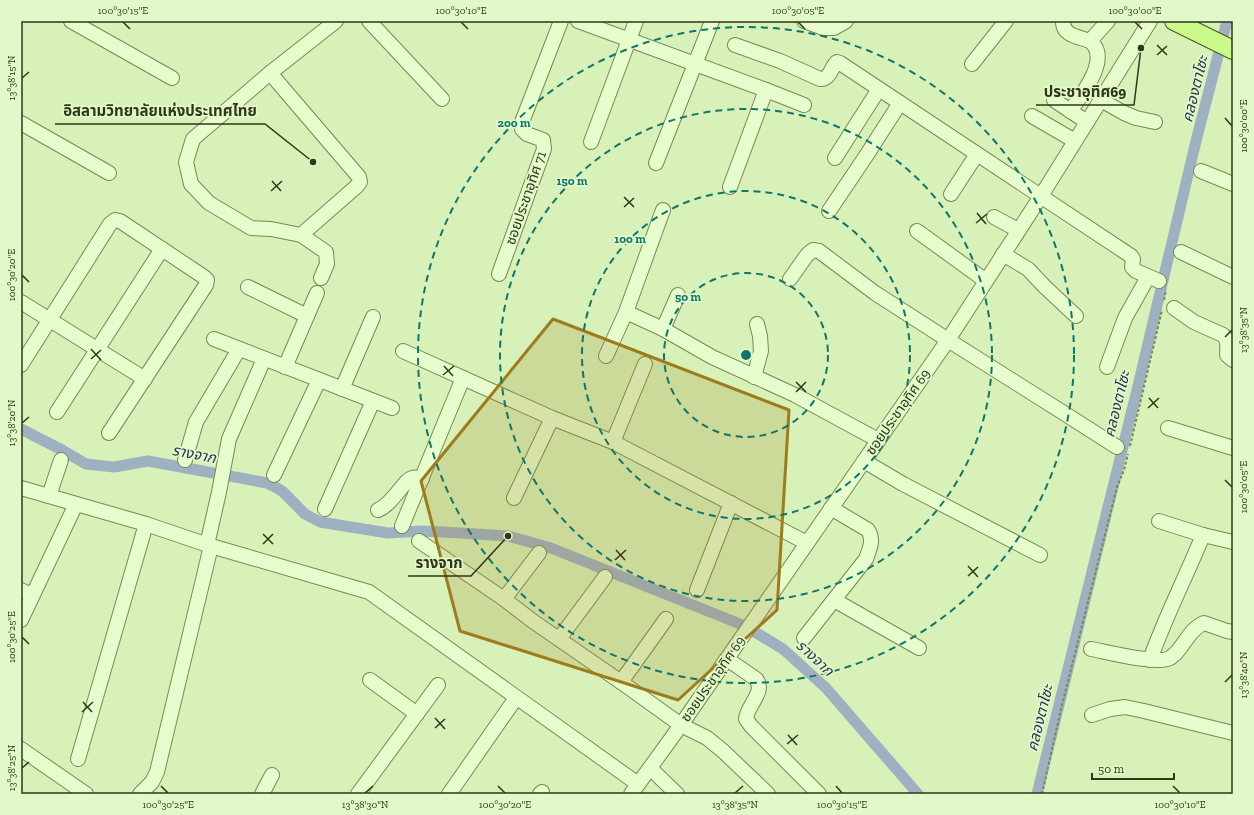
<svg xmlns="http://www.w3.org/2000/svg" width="1254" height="815" viewBox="0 0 1254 815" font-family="'Zilla Slab','Noto Sans Thai',serif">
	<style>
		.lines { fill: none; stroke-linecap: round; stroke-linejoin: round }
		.canal { stroke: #9eb1c1; stroke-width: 11 }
		.minor-casing { stroke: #798952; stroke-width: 16 }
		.major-casing { stroke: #4b5527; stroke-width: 20 }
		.path { stroke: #798952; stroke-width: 2; stroke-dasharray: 3 2; stroke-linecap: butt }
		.minor { stroke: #e6fccc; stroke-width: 14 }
		.major { stroke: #c9fa8a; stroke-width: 18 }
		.marked { fill: #9d7c1d; fill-opacity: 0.2; stroke: #9d7c1d; stroke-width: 3; stroke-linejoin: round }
		.ticks { fill: none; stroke: #2f3619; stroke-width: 1.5 }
		.ring { fill: none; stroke: #0f766e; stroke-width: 2; stroke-dasharray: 7 5 }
		.labels { text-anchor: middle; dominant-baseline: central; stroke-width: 3.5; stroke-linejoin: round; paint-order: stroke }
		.street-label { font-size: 14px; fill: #2f3619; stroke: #e2f8c8 }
		.water-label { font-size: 15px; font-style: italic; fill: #263557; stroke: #e2f8c8 }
		.centre { fill: #0f766e; stroke: #e2f8c8; stroke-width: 2 }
		.ring-label { font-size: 12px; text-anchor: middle; font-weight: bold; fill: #0f766e; stroke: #e2f8c8; stroke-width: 3.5; stroke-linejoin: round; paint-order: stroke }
		.leader { fill: none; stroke: #2f3619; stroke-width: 1.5 }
		.callout-dot { fill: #2f3619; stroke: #e2f8c8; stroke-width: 1.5 }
		.callout-label { font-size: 15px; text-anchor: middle; font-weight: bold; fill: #2f3619; stroke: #e2f8c8; stroke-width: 3.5; stroke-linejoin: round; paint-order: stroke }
		.neatline { fill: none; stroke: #2f3619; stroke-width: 1.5 }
		.ticks-label { font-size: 10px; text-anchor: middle; fill: #2f3619 }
	</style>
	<rect width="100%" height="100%" fill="#d7f1b8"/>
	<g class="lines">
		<g class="canal">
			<polyline points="21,429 62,450 86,464 114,467 148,461 267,483 277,488 282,491 305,514 320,522 388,533 422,531 460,533 508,536 551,548 745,626 783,649 826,688 918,794"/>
			<polyline points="1037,794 1137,390 1196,141 1227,21"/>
		</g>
		<defs>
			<g id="minor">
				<polyline points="71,21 172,78"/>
				<polyline points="369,21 442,99"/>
				<polyline points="578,21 766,90 730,187"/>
				<polyline points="804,21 823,28 834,28 846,21"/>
				<path d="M1063,21C1062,36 1080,37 1090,41"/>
				<path d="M735,45L780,61L820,79C830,80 831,67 837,62L840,63L1131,256L1133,259L1132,267L1136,271L1159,281"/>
				<polyline points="972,64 1006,21"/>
				<polyline points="270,73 359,177 360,182 357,186 301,235"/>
				<polyline points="766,90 804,105"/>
				<polyline points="1054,100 1087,122"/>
				<polyline points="1101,100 1124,113 1136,118 1155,122"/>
				<path d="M1070,111C1081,96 1112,58 1090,41L1108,21"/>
				<polyline points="1032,116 1075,141"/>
				<polyline points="21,123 109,173"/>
				<polyline points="591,142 636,21"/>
				<polyline points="835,158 879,89"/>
				<polyline points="656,163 712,21"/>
				<polyline points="1201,171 1233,184"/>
				<polyline points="951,194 977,154"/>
				<polyline points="829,211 866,156 900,103"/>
				<polyline points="994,217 1018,230"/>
				<polyline points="917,231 986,281"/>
				<polyline points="1181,252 1233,277"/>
				<polyline points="1003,254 1028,269 1045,287 1076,316"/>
				<polyline points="499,274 544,149 543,140 527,134 522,129 522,122 561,21"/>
				<polyline points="321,278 327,264 326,252 301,235 271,229 251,228 209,203 191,184 186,162 193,139 270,73 336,21"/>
				<polyline points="790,279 807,255 813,250 819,251 875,293 948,340 1059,410 1117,447"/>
				<polyline points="248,287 307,316"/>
				<polyline points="21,302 145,379"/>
				<path d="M1174,308L1194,322L1223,335C1229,341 1227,347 1227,355L1233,360"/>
				<polyline points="626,312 663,329 712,357 795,395 878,440"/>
				<polyline points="663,329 678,295"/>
				<polyline points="214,339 392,408"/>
				<polyline points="403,351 552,418 613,442 807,543"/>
				<polyline points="606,356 626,312 663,210"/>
				<polyline points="21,365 110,224 115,220 120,221 204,277 207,280 206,285 109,433"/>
				<polyline points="285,367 317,293"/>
				<polyline points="1107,367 1125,318 1148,277"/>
				<polyline points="754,377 761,351 760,336 757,324"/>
				<polyline points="342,389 373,317"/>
				<polyline points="57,412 162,249"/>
				<polyline points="1168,428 1233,448"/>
				<polyline points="613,442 645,364"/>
				<polyline points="185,460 196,422 239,349"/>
				<polyline points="864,461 903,484 1040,555"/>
				<polyline points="274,475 319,380"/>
				<polyline points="21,488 146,524 211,546 369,592 638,784"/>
				<polyline points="49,496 61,460"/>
				<polyline points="514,498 552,418"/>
				<polyline points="325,509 373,401"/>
				<path d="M378,510C393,504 403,481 412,478C415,477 419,478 422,479"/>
				<polyline points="1159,521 1203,535 1233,542"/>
				<polyline points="402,526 463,378"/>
				<polyline points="419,541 504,599 534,622 621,682 681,725 707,738 723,751 768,794"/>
				<polyline points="207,545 219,492 229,439 264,359"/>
				<polyline points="21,590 32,596"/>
				<polyline points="697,590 731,503"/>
				<polyline points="504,599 539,553"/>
				<polyline points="834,600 919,648"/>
				<polyline points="21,620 76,504"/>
				<path d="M804,638L866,559C870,548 874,540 868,530L831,508"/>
				<polyline points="559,639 605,577"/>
				<path d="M1091,649C1107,652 1157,665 1170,658C1172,657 1173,655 1175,654C1185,644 1190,629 1204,623L1227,631L1233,632"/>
				<path d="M727,659L756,679C766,692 747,705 746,719L751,726L819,794"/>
				<path d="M1150,660C1165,617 1186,577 1203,535"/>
				<polyline points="370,680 417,714"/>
				<polyline points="621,682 666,619"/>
				<polyline points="1092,715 1110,709 1125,707 1144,711 1233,733"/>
				<polyline points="21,749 86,794"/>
				<polyline points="78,759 146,524"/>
				<polyline points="650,768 677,794"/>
				<polyline points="140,794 152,782 157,772 211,546"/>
				<polyline points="262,794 272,775"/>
				<polyline points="358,794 438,685"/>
				<polyline points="449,794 516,698"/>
				<polyline points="540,794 542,792"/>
				<polyline points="631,794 681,725 948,340 1041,196 1150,21"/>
			</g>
			<polyline id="major" points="1174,21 1233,50"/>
		</defs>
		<use href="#minor" class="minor-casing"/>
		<use href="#major" class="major-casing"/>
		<g class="path">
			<polyline points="1164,300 1166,290"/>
			<polyline points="1130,446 1162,310"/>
			<polyline points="1042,794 1061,709 1117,487 1124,470 1128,454"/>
		</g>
		<use href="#minor" class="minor"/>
		<use href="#major" class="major"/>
	</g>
	<path class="marked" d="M553,319L789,410L777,610L678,700L460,631L421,481Z"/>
	<path class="ticks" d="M123,22L130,29M461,22L468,29M798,22L805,29M1135,22L1142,29M1157,45L1167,55M1157,55L1167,46M22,78L29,72M1225,118L1232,126M272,181L281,191M271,191L282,181M624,197L634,207M624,207L634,198M977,213L986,224M976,223L987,214M22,275L29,282M1225,337L1232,330M91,349L101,360M91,359L101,350M444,366L453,376M443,375L454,366M796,382L806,392M796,392L806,382M1149,398L1158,408M1148,408L1159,398M22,423L29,417M1225,480L1232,487M263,534L273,544M263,544L273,534M616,550L625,560M615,560L626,550M968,566L978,577M968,576L978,567M22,637L29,644M1225,682L1232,675M83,702L92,712M82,712L93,702M435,718L445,729M435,728L445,719M788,735L797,745M787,744L798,735M22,768L29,762M161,786L168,793M498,786L505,793M836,786L842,793M1173,786L1180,793M365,793L373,786M735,793L743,786"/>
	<g class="ring">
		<circle cx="746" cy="355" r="82"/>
		<circle cx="746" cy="355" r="164"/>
		<circle cx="746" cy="355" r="246"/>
		<circle cx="746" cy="355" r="328"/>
	</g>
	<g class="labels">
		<g class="street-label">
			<text transform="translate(526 198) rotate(-71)">ซอยประชาอุทิศ 71</text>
			<text transform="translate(898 412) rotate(-55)">ซอยประชาอุทิศ 69</text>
			<text transform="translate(713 679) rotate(-55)">ซอยประชาอุทิศ 69</text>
		</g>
		<g class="water-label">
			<text transform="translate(1195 89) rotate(-76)">คลองตาโซะ</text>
			<text transform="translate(1117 404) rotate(-76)">คลองตาโซะ</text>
			<text transform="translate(194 454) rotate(11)">รางจาก</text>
			<text transform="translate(815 658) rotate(43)">รางจาก</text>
			<text transform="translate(1040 718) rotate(-76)">คลองตาโซะ</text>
		</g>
	</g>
	<circle cx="746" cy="355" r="6" class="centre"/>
	<g class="ring-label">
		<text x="514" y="127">200 m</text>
		<text x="572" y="185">150 m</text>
		<text x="630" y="243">100 m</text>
		<text x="688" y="301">50 m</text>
	</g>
	<path class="leader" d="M1141 48L1134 105H1036M313 162L265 124H55M508 536L471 576H408"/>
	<g class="callout-dot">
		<circle cx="1141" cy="48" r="4"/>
		<circle cx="313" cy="162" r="4"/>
		<circle cx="508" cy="536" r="4"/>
	</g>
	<g class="callout-label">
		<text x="1085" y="97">ประชาอุทิศ69</text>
		<text x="160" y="116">อิสลามวิทยาลัยแห่งประเทศไทย</text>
		<text x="439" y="568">รางจาก</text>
	</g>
	<rect width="1254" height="815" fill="none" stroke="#e2f8c8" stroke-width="44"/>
	<path d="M1092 773v6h82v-6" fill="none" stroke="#2f3619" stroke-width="2"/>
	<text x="1098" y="773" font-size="12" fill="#2f3619" stroke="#e2f8c8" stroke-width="3" paint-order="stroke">50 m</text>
	<rect x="22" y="22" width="1210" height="771" class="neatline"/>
	<g class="ticks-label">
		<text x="123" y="14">100°30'15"E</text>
		<text x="461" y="14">100°30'10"E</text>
		<text x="798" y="14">100°30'05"E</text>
		<text x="1135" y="14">100°30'00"E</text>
		<text transform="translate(11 78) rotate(-90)" y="4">13°38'15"N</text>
		<text transform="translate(1243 126) rotate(-90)" y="4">100°30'00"E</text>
		<text transform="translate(11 275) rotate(-90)" y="4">100°30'20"E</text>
		<text transform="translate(1243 330) rotate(-90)" y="4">13°38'35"N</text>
		<text transform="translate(11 423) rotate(-90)" y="4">13°38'20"N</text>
		<text transform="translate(1243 487) rotate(-90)" y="4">100°30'05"E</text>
		<text transform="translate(11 637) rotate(-90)" y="4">100°30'25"E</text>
		<text transform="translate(1243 675) rotate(-90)" y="4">13°38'40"N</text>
		<text transform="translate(11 768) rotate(-90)" y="4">13°38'25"N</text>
		<text x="168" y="808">100°30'25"E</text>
		<text x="365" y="808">13°38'30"N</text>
		<text x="505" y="808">100°30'20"E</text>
		<text x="735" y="808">13°38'35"N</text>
		<text x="842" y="808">100°30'15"E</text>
		<text x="1180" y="808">100°30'10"E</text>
	</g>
</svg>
